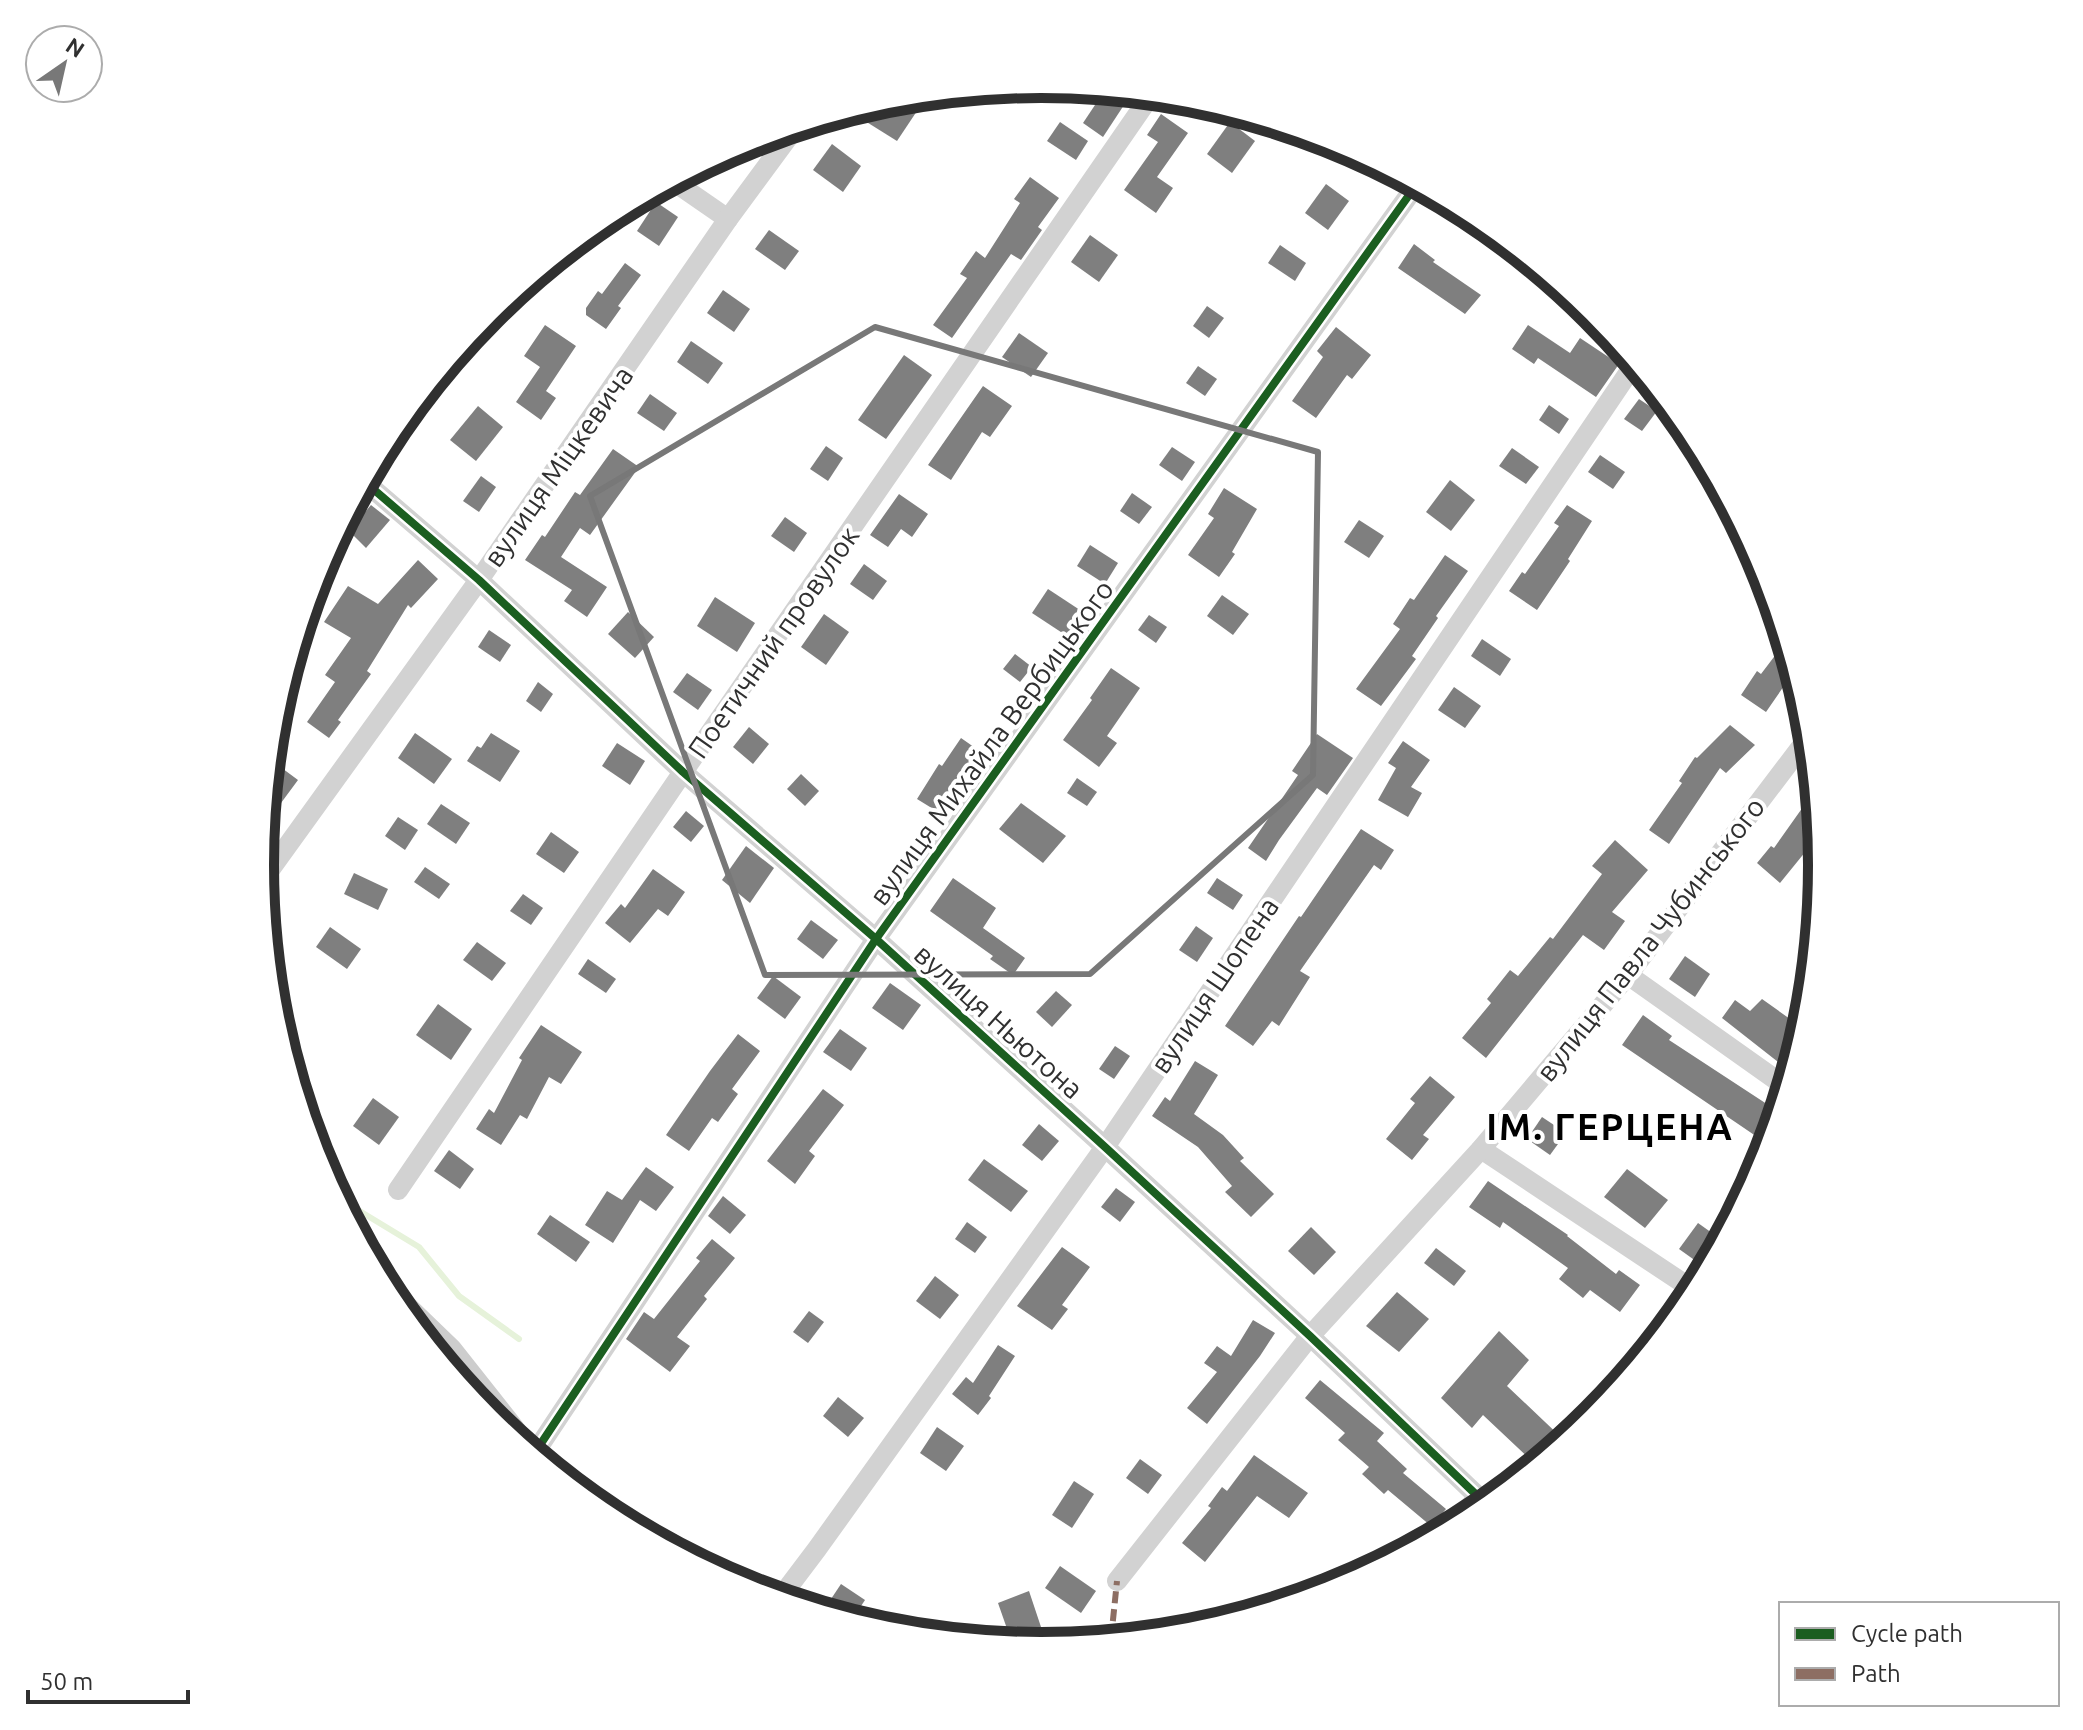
<svg xmlns="http://www.w3.org/2000/svg" width="2083" height="1730" viewBox="0 0 2083 1730" font-family="Ubuntu,sans-serif">
	<style>
		.lines { fill: none; stroke-linecap: round; stroke-linejoin: round }
		.stream { stroke: #e6f2da; stroke-width: 6 }
		.building { fill: #7f7f7f }
		.minor { stroke: #d2d2d2; stroke-width: 20 }
		.secondary { stroke: #cdcdcd; stroke-width: 30 }
		.quiet { stroke: #8d6e63; stroke-width: 6; stroke-dasharray: 12 6; stroke-linecap: butt }
		.cycleway-casing { stroke: #fff; stroke-width: 13 }
		.cycleway { stroke: #1b5e20; stroke-width: 8 }
		.marked { fill: none; stroke: #787878; stroke-width: 6; stroke-linejoin: round }
		.labels { text-anchor: middle; dominant-baseline: central; stroke-width: 8; stroke-linejoin: round; paint-order: stroke }
		.street-label { font-size: 28px; fill: #303030; stroke: #fff }
		.district-label { font-size: 36px; font-weight: bold; letter-spacing: 2px; fill: #000; stroke: #fff }
		.rim { fill: none; stroke: #303030; stroke-width: 10 }
	</style>
	<rect width="100%" height="100%" fill="#fff"/>
	<g class="lines">
		<polyline class="stream" points="319,1162 353,1207 419,1247 459,1296 519,1339"/>
	</g>
	<g class="building">
		<polygon points="1105,90 1109,91 1126,102 1103,137 1083,123"/>
		<polygon points="909,97 921,105 897,141 849,111 890,99"/>
		<polygon points="1161,114 1188,133 1157,177 1173,188 1156,213 1124,190 1158,142 1147,135"/>
		<polygon points="1060,122 1088,141 1076,160 1047,141"/>
		<polygon points="1230,122 1255,141 1232,173 1207,154"/>
		<polygon points="832,144 861,166 843,192 813,170"/>
		<polygon points="1030,177 1059,198 1038,227 1042,230 1021,260 1011,254 952,338 933,325 967,278 960,274 976,251 985,258 1020,203 1014,199"/>
		<polygon points="1326,184 1349,201 1328,230 1305,213"/>
		<polygon points="656,202 678,217 659,246 637,231"/>
		<polygon points="769,230 799,251 785,270 755,249"/>
		<polygon points="1090,235 1118,255 1099,282 1071,262"/>
		<polygon points="1414,244 1435,260 1433,262 1481,295 1465,314 1398,268"/>
		<polygon points="1280,245 1306,263 1295,281 1268,263"/>
		<polygon points="625,263 641,275 618,306 621,308 606,329 586,315 586,308 598,291 602,294"/>
		<polygon points="723,290 750,309 734,332 707,313"/>
		<polygon points="1207,306 1224,318 1209,338 1193,326"/>
		<polygon points="545,325 576,346 546,391 556,398 541,420 516,402 540,367 524,356"/>
		<polygon points="1528,325 1570,353 1580,338 1619,364 1596,397 1538,358 1534,364 1512,349"/>
		<polygon points="1336,327 1371,355 1352,379 1347,375 1316,418 1292,401 1323,357 1317,351"/>
		<polygon points="1019,333 1048,353 1031,377 1002,357"/>
		<polygon points="691,341 723,363 708,384 677,362"/>
		<polygon points="904,355 932,375 886,439 858,420"/>
		<polygon points="1198,366 1217,379 1205,396 1186,383"/>
		<polygon points="983,386 1012,406 990,437 982,432 951,480 928,465"/>
		<polygon points="650,394 677,413 664,431 637,413"/>
		<polygon points="1639,399 1657,411 1642,431 1624,419"/>
		<polygon points="1549,405 1569,419 1559,434 1539,420"/>
		<polygon points="478,406 503,427 476,461 450,440"/>
		<polygon points="826,446 843,458 828,481 810,469"/>
		<polygon points="1172,447 1195,462 1182,481 1159,465"/>
		<polygon points="1512,448 1539,467 1526,484 1499,466"/>
		<polygon points="613,449 639,467 590,535 580,528 561,557 607,587 587,617 564,601 572,590 525,560 542,535 545,537 575,492 580,495"/>
		<polygon points="1600,455 1625,472 1613,489 1588,472"/>
		<polygon points="481,476 496,487 479,512 463,501"/>
		<polygon points="1450,480 1475,500 1451,531 1426,512"/>
		<polygon points="1224,488 1257,509 1232,552 1235,554 1219,577 1188,555 1214,518 1208,514"/>
		<polygon points="1132,493 1152,507 1139,524 1120,511"/>
		<polygon points="899,494 928,514 912,537 901,529 888,547 870,535"/>
		<polygon points="371,505 390,520 366,548 349,531"/>
		<polygon points="1567,505 1592,521 1568,559 1570,561 1537,610 1509,591 1522,572 1525,574 1559,526 1554,523"/>
		<polygon points="785,517 807,533 794,552 771,536"/>
		<polygon points="1359,520 1384,536 1369,558 1344,542"/>
		<polygon points="1090,545 1118,563 1105,584 1077,566"/>
		<polygon points="1445,555 1468,571 1436,616 1438,618 1412,656 1416,659 1381,706 1356,689 1400,629 1393,624 1410,598 1414,600"/>
		<polygon points="418,560 438,579 411,608 408,605 367,671 371,674 338,720 341,722 329,738 307,722 335,682 325,675 351,638 324,622 348,586 378,604"/>
		<polygon points="864,564 887,581 873,600 850,584"/>
		<polygon points="1048,589 1086,614 1070,638 1032,613"/>
		<polygon points="1222,595 1249,614 1233,635 1207,616"/>
		<polygon points="715,597 755,623 737,652 697,626"/>
		<polygon points="628,612 654,637 635,658 608,634"/>
		<polygon points="824,614 849,632 826,665 801,647"/>
		<polygon points="1149,615 1167,627 1156,643 1138,630"/>
		<polygon points="489,630 511,645 500,662 478,647"/>
		<polygon points="1482,639 1511,659 1500,676 1471,656"/>
		<polygon points="1786,641 1795,670 1766,712 1741,695 1757,671 1761,674"/>
		<polygon points="1015,654 1032,667 1020,682 1003,669"/>
		<polygon points="1111,668 1140,688 1107,736 1117,743 1099,767 1063,740 1092,700 1090,698"/>
		<polygon points="687,673 712,690 698,710 673,692"/>
		<polygon points="538,682 553,694 541,712 526,701"/>
		<polygon points="1454,687 1481,706 1465,728 1438,710"/>
		<polygon points="1730,725 1755,745 1726,773 1720,768 1669,844 1649,830 1682,783 1679,781 1695,757 1697,758"/>
		<polygon points="749,727 769,744 753,764 733,747"/>
		<polygon points="415,733 452,759 434,784 398,758"/>
		<polygon points="491,733 520,751 500,782 467,761 477,746 481,748"/>
		<polygon points="1317,734 1353,758 1327,795 1317,788 1279,840 1266,861 1248,848 1298,775 1292,771"/>
		<polygon points="961,738 981,752 962,779 965,781 943,815 917,799 939,764 942,766"/>
		<polygon points="1403,741 1430,760 1411,787 1422,793 1408,817 1378,800 1396,768 1388,763"/>
		<polygon points="617,743 645,761 630,785 602,766"/>
		<polygon points="271,760 298,780 264,826 266,809"/>
		<polygon points="801,774 819,791 805,806 787,789"/>
		<polygon points="1077,778 1097,792 1087,806 1067,793"/>
		<polygon points="1815,790 1819,835 1780,883 1757,863 1771,846 1774,848"/>
		<polygon points="1021,803 1066,836 1043,863 999,829"/>
		<polygon points="441,804 470,823 456,844 427,824"/>
		<polygon points="686,811 704,826 691,842 673,827"/>
		<polygon points="398,817 418,830 405,850 385,836"/>
		<polygon points="1361,829 1394,850 1381,870 1374,865 1300,971 1310,977 1279,1026 1272,1021 1253,1046 1225,1026 1299,916 1301,917"/>
		<polygon points="551,832 579,852 564,873 536,854"/>
		<polygon points="1615,840 1648,870 1612,912 1625,921 1604,950 1583,935 1486,1058 1462,1038 1491,1003 1487,999 1510,970 1518,976 1550,937 1553,939 1602,874 1592,866"/>
		<polygon points="746,846 774,868 750,903 722,880"/>
		<polygon points="425,867 450,884 439,899 414,882"/>
		<polygon points="653,869 685,892 668,916 658,909 630,943 605,923 621,904 625,908"/>
		<polygon points="354,873 388,889 378,910 344,894"/>
		<polygon points="953,878 996,908 983,928 1025,958 1013,975 990,959 993,956 930,911"/>
		<polygon points="1217,878 1243,895 1233,910 1207,893"/>
		<polygon points="523,894 543,908 531,925 510,911"/>
		<polygon points="811,920 838,940 823,959 797,939"/>
		<polygon points="1196,926 1213,938 1197,962 1179,950"/>
		<polygon points="330,927 361,949 347,969 316,947"/>
		<polygon points="477,942 506,963 492,981 463,960"/>
		<polygon points="1685,956 1710,974 1695,997 1669,979"/>
		<polygon points="588,959 616,979 606,993 578,974"/>
		<polygon points="773,976 801,997 785,1019 757,998"/>
		<polygon points="890,983 921,1005 903,1030 872,1008"/>
		<polygon points="1056,991 1072,1005 1052,1027 1036,1012"/>
		<polygon points="1762,999 1804,1029 1791,1072 1722,1018 1735,1000 1750,1011"/>
		<polygon points="438,1004 472,1029 451,1060 416,1035"/>
		<polygon points="1643,1015 1672,1036 1669,1040 1779,1112 1769,1145 1622,1045"/>
		<polygon points="541,1025 582,1052 561,1084 549,1077 527,1119 520,1115 501,1145 476,1129 489,1109 494,1113 522,1060 519,1058"/>
		<polygon points="840,1029 867,1048 851,1071 823,1052"/>
		<polygon points="738,1034 760,1051 732,1089 738,1094 718,1122 712,1118 689,1151 666,1135 710,1071"/>
		<polygon points="1115,1046 1130,1056 1114,1079 1099,1069"/>
		<polygon points="1195,1061 1218,1075 1194,1114 1223,1135 1244,1158 1240,1161 1274,1194 1251,1217 1225,1192 1232,1186 1198,1147 1152,1116 1165,1097 1170,1101"/>
		<polygon points="1430,1076 1455,1097 1423,1135 1429,1139 1412,1160 1386,1139 1415,1103 1410,1099"/>
		<polygon points="823,1089 844,1105 809,1151 815,1156 795,1184 767,1161"/>
		<polygon points="373,1098 399,1117 379,1145 353,1126"/>
		<polygon points="1542,1117 1566,1133 1550,1155 1527,1139"/>
		<polygon points="1039,1124 1059,1141 1042,1161 1022,1145"/>
		<polygon points="449,1150 474,1169 460,1189 434,1171"/>
		<polygon points="984,1159 1028,1191 1011,1212 968,1180"/>
		<polygon points="646,1167 674,1187 656,1211 640,1200 613,1243 585,1225 607,1191 622,1200"/>
		<polygon points="1627,1169 1668,1200 1645,1228 1604,1197"/>
		<polygon points="1488,1181 1568,1235 1567,1236 1616,1274 1619,1270 1640,1285 1620,1312 1590,1290 1583,1298 1559,1279 1568,1268 1503,1222 1500,1228 1469,1207"/>
		<polygon points="1116,1188 1135,1202 1120,1222 1101,1207"/>
		<polygon points="723,1196 746,1215 730,1234 708,1216"/>
		<polygon points="550,1215 590,1242 576,1262 537,1234"/>
		<polygon points="967,1222 987,1237 975,1253 955,1239"/>
		<polygon points="1698,1223 1719,1238 1700,1264 1679,1249"/>
		<polygon points="1311,1227 1336,1252 1314,1275 1288,1251"/>
		<polygon points="712,1239 735,1258 704,1296 707,1299 677,1337 690,1346 670,1372 626,1339 644,1312 654,1319 700,1261 696,1258"/>
		<polygon points="1062,1247 1090,1267 1062,1305 1068,1309 1052,1330 1017,1306"/>
		<polygon points="1436,1248 1466,1271 1454,1286 1424,1263"/>
		<polygon points="935,1276 959,1295 940,1319 916,1301"/>
		<polygon points="1397,1292 1429,1319 1399,1352 1366,1326"/>
		<polygon points="809,1311 824,1322 808,1343 793,1332"/>
		<polygon points="1253,1320 1275,1333 1260,1356 1207,1424 1187,1408 1217,1372 1204,1363 1217,1346 1231,1356"/>
		<polygon points="1499,1331 1529,1360 1507,1386 1565,1441 1536,1465 1483,1415 1472,1428 1441,1398"/>
		<polygon points="998,1345 1015,1356 989,1396 991,1398 978,1415 952,1394 966,1377 973,1383"/>
		<polygon points="1320,1380 1384,1433 1377,1441 1407,1469 1403,1473 1446,1509 1431,1526 1388,1490 1384,1494 1362,1474 1369,1467 1338,1440 1345,1433 1305,1398"/>
		<polygon points="838,1397 864,1418 848,1437 823,1416"/>
		<polygon points="937,1427 964,1446 946,1471 920,1453"/>
		<polygon points="1254,1455 1308,1493 1289,1518 1257,1496 1205,1562 1182,1543 1211,1508 1208,1506 1222,1487 1227,1491"/>
		<polygon points="1140,1459 1162,1475 1148,1494 1126,1478"/>
		<polygon points="1074,1481 1094,1494 1072,1528 1052,1515"/>
		<polygon points="1060,1566 1096,1591 1081,1613 1045,1588"/>
		<polygon points="841,1584 865,1600 852,1620 823,1611"/>
		<polygon points="1029,1591 1047,1645 1012,1643 998,1603"/>
	</g>
	<g class="lines">
		<g class="minor">
			<polyline points="673,181 728,219"/>
			<polyline points="365,482 479,580 683,772 876,939 1105,1147 1310,1336 1487,1505"/>
			<polyline points="262,881 479,580 728,219 795,128"/>
			<polyline points="1628,975 1786,1087"/>
			<polyline points="1481,1149 1695,1291"/>
			<polyline points="398,1190 683,772 1151,95"/>
			<polyline points="534,1454 876,939 1417,184"/>
			<polyline points="1453,1526 1478,1497"/>
			<polyline points="1117,1581 1310,1336 1481,1149 1628,975 1810,735"/>
			<polyline points="780,1598 817,1549 1105,1147 1635,363"/>
		</g>
		<polyline class="secondary" points="392,1298 448,1352 519,1442"/>
		<polyline class="quiet" points="1111,1639 1117,1581"/>
		<defs>
			<g id="cycleway">
				<polyline points="365,482 479,580 683,772 876,939 1105,1147 1310,1336 1487,1505"/>
				<polyline points="534,1454 876,939 1417,184"/>
			</g>
		</defs>
		<use href="#cycleway" class="cycleway-casing"/>
		<use href="#cycleway" class="cycleway"/>
	</g>
	<path class="marked" d="M875,327L1318,452L1313,775L1090,974L765,975L590,496Z"/>
	<g class="labels">
		<g class="street-label">
			<text transform="translate(558 466) rotate(-55)">вулиця Міцкевича</text>
			<text transform="translate(773 642) rotate(-55)">Поетичний провулок</text>
			<text transform="translate(991 742) rotate(-54)">вулиця Михайла Вербицького</text>
			<text transform="translate(1650 939) rotate(-52)">вулиця Павла Чубинського</text>
			<text transform="translate(1214 985) rotate(-56)">вулиця Шопена</text>
			<text transform="translate(999 1021) rotate(42)">вулиця Ньютона</text>
		</g>
		<g class="district-label">
			<text x="1610" y="1126">ІМ. ГЕРЦЕНА</text>
		</g>
	</g>
	<path d="M0 0H2083V1730H0ZM274 865a767 767 0 1 1 1534 0a767 767 0 1 1-1534 0Z" fill="#fff" fill-rule="evenodd"/>
	<path class="rim" d="M274 865a767 767 0 1 1 1534 0a767 767 0 1 1-1534 0Z"/>
	<rect x="1779" y="1602" width="280" height="104" fill="#ffffff" stroke="#acacac" stroke-width="2"/>
	<rect x="1795" y="1628" width="40" height="12" fill="#1b5e20" stroke="#acacac" stroke-width="2"/>
	<text x="1851" y="1642" font-size="24" fill="#303030">Cycle path</text>
	<rect x="1795" y="1668" width="40" height="12" fill="#8d6e63" stroke="#acacac" stroke-width="2"/>
	<text x="1851" y="1682" font-size="24" fill="#303030">Path</text>
	<g transform="translate(64 64) rotate(34)"><circle r="38" fill="#ffffff" stroke="#acacac" stroke-width="2"/>
	<path d="M0-6L14 30L0 20L-14 30Z" fill="#787878"/>
	<text y="-12" font-size="22" font-weight="bold" text-anchor="middle" fill="#303030">N</text>
	</g>
	<path d="M28 1690v12h160v-12" fill="none" stroke="#303030" stroke-width="4"/>
	<text x="40" y="1690" font-size="24" fill="#303030" stroke="#ffffff" stroke-width="6" paint-order="stroke">50 m</text>
</svg>
